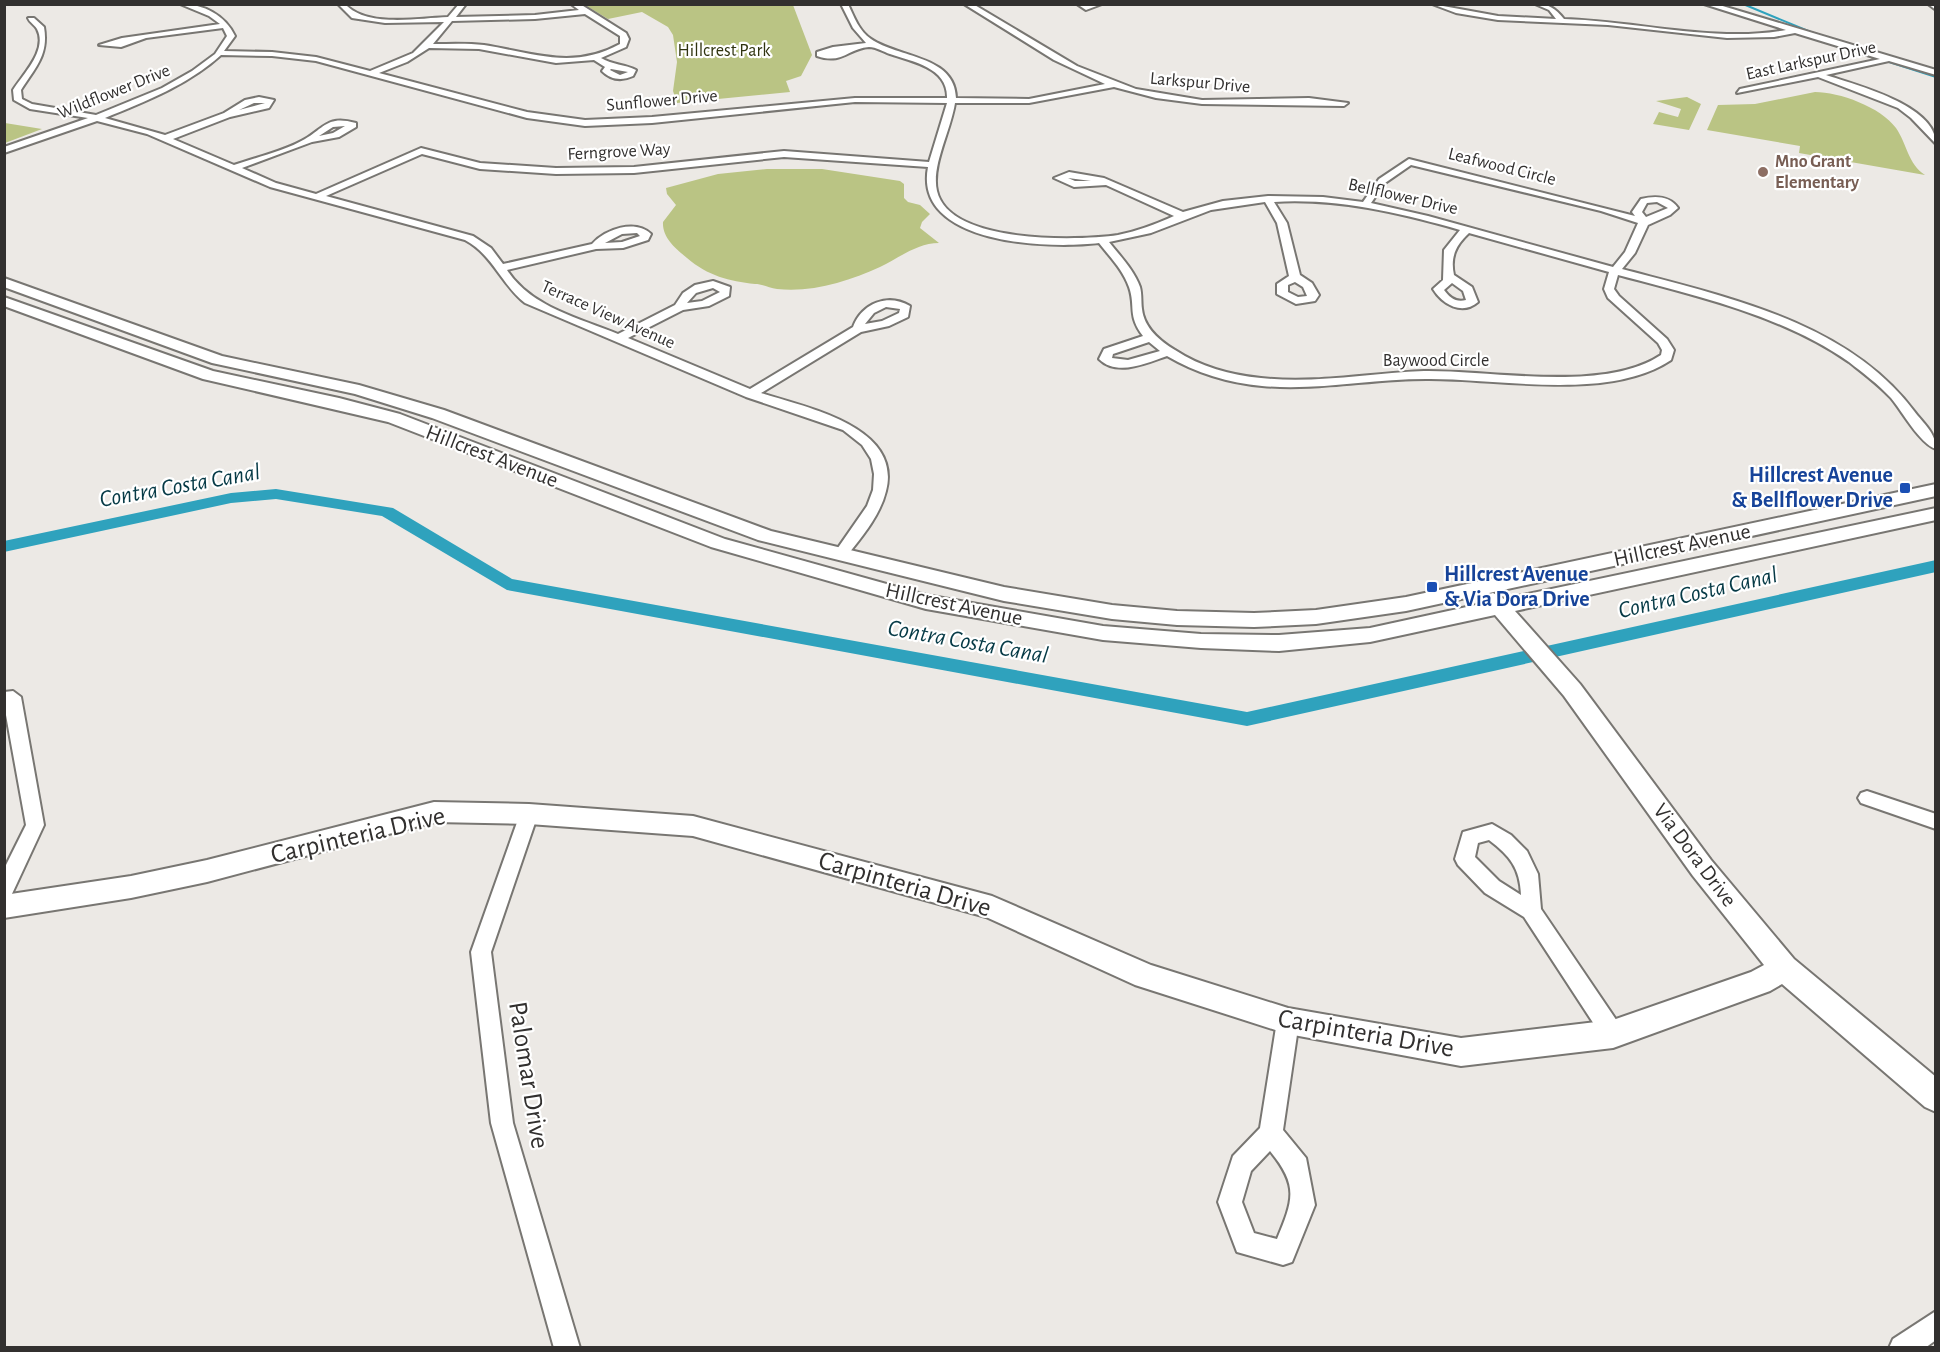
<svg xmlns="http://www.w3.org/2000/svg" width="1940" height="1352" viewBox="0 0 1940 1352" font-family="'Alegreya Sans',sans-serif">
	<style>
		.green { fill: #bac484 }
		.lines { fill: none; stroke-linecap: round; stroke-linejoin: round }
		.stream { stroke: #2fa2bd; stroke-width: 2 }
		.canal { fill: #2fa2bd; fill-rule: evenodd }
		.street-casing { stroke: #787672; stroke-width: 4 }
		.secondary-casing { stroke: #787672; stroke-width: 4 }
		.street { fill: #fff; fill-rule: evenodd }
		.secondary { fill: #fff; fill-rule: evenodd }
		.education-dot { fill: #8d6e63; stroke: #fff; stroke-width: 2 }
		.transit-dot { fill: #1a4fb4; stroke: #fff; stroke-width: 2 }
		.labels { text-anchor: middle; dominant-baseline: central; stroke-width: 4.5; stroke-linejoin: round; paint-order: stroke }
		.far-park-label { font-size: 18px; fill: #2f330f; stroke: #fff }
		.far-street-label { font-size: 18px; fill: #32302f; stroke: #fff }
		.far-education-label { font-size: 18px; font-weight: bold; fill: #785e54; stroke: #fff; text-anchor: start }
		.street-label { font-size: 22px; fill: #32302f; stroke: #fff }
		.transit-label { font-size: 22px; font-weight: bold; fill: #164399; stroke: #fff; text-anchor: end }
		.water-label { font-size: 24px; font-style: italic; fill: #063a46; stroke: #fff }
		.near-street-label { font-size: 27px; fill: #32302f; stroke: #fff }
	</style>
	<rect width="100%" height="100%" fill="#ece9e5"/>
	<g class="green">
		<polygon points="585,5 793,5 812,55 801,76 786,81 790,92 677,103 673,91 677,62 673,35 668,27 642,12 608,19"/>
		<path d="M1815,92C1839,92 1881,107 1896,128C1907,144 1908,164 1925,175L1799,153L1800,146L1707,130L1718,105L1755,104Z"/>
		<polygon points="1687,97 1701,104 1689,130 1653,124 1659,112 1678,117 1681,109 1656,101"/>
		<polygon points="5,123 42,129 5,143"/>
		<path d="M767,169H822L900,181L904,184V198L908,202L920,205L930,214L922,222L920,228L939,243C917,243 899,258 880,267C849,281 812,293 777,289C769,288 763,284 755,284C729,281 708,276 687,258C676,249 662,238 663,222L676,205L667,194L666,188L718,174Z"/>
	</g>
	<g class="lines">
		<g class="stream">
			<polyline points="1743,4 1818,35"/>
			<polyline points="1883,60 1936,77"/>
		</g>
		<polygon class="canal" points="276,489 393,508 512,579 1247,712 1936,560 1936,572 1247,726 507,590 382,516 276,499 231,503 4,552 4,541 231,493"/>
		<defs>
			<g id="street">
				<path d="M180,4C204,4 225,15 235,36L224,51L272,52L316,57L370,71L413,53L444,22L385,23L352,18L338,4H345C367,28 418,18 448,17L459,4H466L456,17L535,15L579,10L571,4H580L626,33L629,39L626,47L601,58C613,65 624,64 636,70L633,76C622,81 611,80 602,71L605,67L594,60L556,63L479,49L429,48L407,62L379,73L527,112L585,120L652,117L855,98H947C948,68 914,62 890,54C884,52 876,47 869,47C849,48 842,65 817,56V52L833,47L866,43L853,28L841,4H848C854,17 859,31 871,39C898,58 955,55 956,98L1029,99L1105,84L1054,60L964,4H973L1077,66L1136,89L1202,100L1309,98L1348,103L1344,106L1202,104L1156,98L1114,87L1029,103H955C951,130 931,166 937,191C949,244 1078,241 1118,235C1138,231 1156,224 1174,216L1106,185L1074,187L1054,178L1069,172L1104,178L1183,212L1223,201L1268,196L1323,197L1363,202L1379,179L1409,159L1635,216L1632,212L1641,199C1654,196 1669,195 1678,208L1670,215L1648,225L1635,253L1622,269C1723,296 1847,321 1914,411C1923,423 1936,433 1936,449C1920,444 1902,411 1891,398C1878,384 1863,373 1849,362C1781,315 1697,296 1618,275L1614,289L1619,296L1667,339L1674,350L1671,360C1608,402 1499,378 1426,379C1371,379 1317,391 1262,386C1229,383 1196,373 1167,356C1147,363 1117,377 1099,359L1104,349L1143,336C1127,315 1136,307 1129,287C1123,270 1110,257 1099,243C1049,249 913,245 928,167L784,157L634,173L556,174L480,169L422,154L326,196L473,236L491,248L503,264L592,244C606,229 635,219 651,234L648,240L623,248L596,249L507,270C531,307 579,318 618,334L675,305L683,293L695,285L713,281L730,287L729,296L709,306L683,310L628,338L750,389L853,327C862,303 888,293 910,306L908,317L889,326L861,332L761,393C804,407 903,426 886,491C880,516 861,538 845,558L840,560L833,555L867,506L873,490L874,474L871,459L862,445L843,430L746,397L525,303C501,284 493,255 465,240L270,187L147,134L97,121L4,153V147L88,118L30,109L14,100L13,90C23,74 48,50 37,29C34,24 30,23 28,18H34L44,27C49,55 35,68 21,90L22,99L32,104L96,115L162,88L192,71L215,54L227,36L223,28L146,38L121,47L99,45L122,38L220,24L209,16ZM585,14L620,36V44C573,70 534,53 484,45C467,43 450,44 433,44L452,21L535,19ZM221,55L272,56L316,61L527,118L585,126L652,123L855,102L947,103L929,162L784,151L634,167L556,168L480,163L421,148L316,194L276,183L242,168L312,142L339,137L356,127V123C328,115 325,127 305,139C285,151 257,157 234,165L173,139L230,117L269,108L274,100L259,97L245,100L224,113L165,135L105,118C146,101 188,85 221,55ZM611,69L628,72L620,75L610,70ZM254,103H265L239,110ZM345,126L333,133L319,136L333,127ZM1411,165L1601,211L1638,223L1625,252L1613,267L1428,216L1371,203L1385,183ZM1068,178L1091,181H1075ZM1265,202L1277,223L1289,276L1277,284V294L1296,304L1315,301L1319,295L1312,283L1300,275L1287,223L1274,202C1337,198 1400,213 1460,230L1444,250L1443,280L1433,289C1442,304 1462,316 1478,302L1472,287L1454,275C1450,257 1456,245 1469,233L1609,272L1604,289L1608,298L1658,343L1662,350L1661,355C1604,393 1492,370 1424,371C1370,373 1315,384 1261,378C1230,375 1201,367 1175,350C1160,341 1144,328 1142,309C1141,302 1142,294 1140,287C1134,270 1120,256 1109,242L1151,233L1211,210ZM1657,202L1668,208L1646,217L1642,212L1647,203ZM637,233L640,236L622,242L605,243L622,234ZM1295,282L1303,287L1307,296L1298,297L1288,292V285ZM1452,283L1463,291L1466,300C1456,303 1449,297 1444,290ZM713,288L720,292L702,301L687,303L696,293ZM886,307L900,309L899,313L882,321L865,324L874,313ZM1149,342L1160,351L1128,360L1112,358L1113,354Z"/>
				<polygon points="1077,4 1102,4 1086,10"/>
				<path d="M1432,4L1498,16L1556,19L1549,10L1535,4C1549,4 1555,8 1564,19C1636,21 1716,43 1786,30L1704,4H1716L1936,70V75L1889,61L1826,75C1856,85 1936,105 1936,144L1911,118L1898,108L1818,77L1737,93L1740,89L1880,59L1795,33L1774,37L1727,38L1608,25L1498,20L1456,13Z"/>
				<polygon points="1928,4 1936,4 1936,10"/>
				<polygon points="13,691 21,697 44,825 11,896 4,898 4,869 26,825 4,704 4,692"/>
				<polygon points="1867,791 1936,814 1936,829 1861,803 1858,798 1861,793"/>
				<polygon points="529,807 536,809 538,814 491,952 513,1123 580,1348 554,1348 491,1123 471,952 520,814 522,809"/>
				<path d="M1492,824L1511,835L1527,851L1538,874L1541,909L1621,1027L1624,1034L1621,1041L1613,1044L1605,1041L1524,917L1485,893L1458,865L1455,859L1463,832ZM1489,840C1510,856 1520,868 1521,895L1499,881L1475,857L1478,843Z"/>
				<path d="M1288,1011L1296,1014L1299,1021L1283,1130L1306,1158L1315,1205L1292,1262L1283,1265L1237,1252L1218,1202L1233,1156L1260,1128L1277,1021L1280,1014ZM1270,1151C1299,1186 1293,1200 1277,1239L1254,1233L1242,1202L1251,1171Z"/>
				<polygon points="1936,1311 1936,1340 1925,1348 1889,1348 1893,1339"/>
			</g>
			<g id="secondary">
				<polygon points="4,278 222,356 359,385 444,410 771,531 1004,587 1112,605 1177,611 1254,613 1316,610 1406,597 1936,484 1936,496 1406,611 1316,624 1254,627 1177,625 1112,619 1004,601 758,540 432,418 355,394 212,363 4,287"/>
				<polygon points="4,297 213,371 339,398 400,414 725,539 926,595 1103,626 1201,634 1279,635 1370,628 1485,603 1482,600 1486,595 1493,593 1504,599 1936,508 1936,520 1515,611 1580,684 1711,860 1794,959 1936,1077 1936,1112 1925,1107 1782,984 1770,991 1613,1048 1461,1066 1288,1034 1135,985 986,917 693,836 529,824 434,822 207,882 131,898 4,918 4,895 131,876 207,860 434,802 529,804 693,816 992,896 1151,965 1288,1008 1461,1038 1613,1020 1751,972 1764,965 1693,876 1564,696 1495,615 1370,642 1279,651 1201,648 1103,640 926,609 711,547 388,422 203,379 4,306"/>
			</g>
		</defs>
		<use href="#street" class="street-casing"/>
		<use href="#secondary" class="secondary-casing"/>
		<use href="#street" class="street"/>
		<use href="#secondary" class="secondary"/>
	</g>
	<circle class="education-dot" cx="1763" cy="172" r="6"/>
	<g class="transit-dot">
		<rect x="1899" y="482" width="12" height="12" rx="3"/>
		<rect x="1426" y="581" width="12" height="12" rx="3"/>
	</g>
	<g class="labels">
		<g class="far-park-label">
			<text x="724" y="51">Hillcrest Park</text>
		</g>
		<g class="far-street-label">
			<text transform="translate(1811 61) rotate(-12)">East Larkspur Drive</text>
			<text transform="translate(1200 83) rotate(5)">Larkspur Drive</text>
			<text transform="translate(114 92) rotate(-22)">Wildflower Drive</text>
			<text transform="translate(662 101) rotate(-5)">Sunflower Drive</text>
			<text transform="translate(619 152) rotate(-3)">Ferngrove Way</text>
			<text transform="translate(1502 167) rotate(14)">Leafwood Circle</text>
			<text transform="translate(1403 197) rotate(13)">Bellflower Drive</text>
			<text transform="translate(608 315) rotate(24)">Terrace View Avenue</text>
			<text x="1436" y="361">Baywood Circle</text>
		</g>
		<g class="far-education-label">
			<text x="1775" y="162">Mno Grant<tspan x="1775" dy="21">Elementary</tspan></text>
		</g>
		<g class="street-label">
			<text transform="translate(492 456) rotate(21)">Hillcrest Avenue</text>
			<text transform="translate(1682 545) rotate(-12)">Hillcrest Avenue</text>
			<text transform="translate(954 604) rotate(12)">Hillcrest Avenue</text>
			<text transform="translate(1695 855) rotate(53)">Via Dora Drive</text>
		</g>
		<g class="transit-label">
			<text x="1893" y="475">Hillcrest Avenue<tspan x="1893" dy="25">&amp; Bellflower Drive</tspan></text>
			<text x="1444" y="574" text-anchor="start">Hillcrest Avenue<tspan x="1444" dy="25">&amp; Via Dora Drive</tspan></text>
		</g>
		<g class="water-label">
			<text transform="translate(180 486) rotate(-10)">Contra Costa Canal</text>
			<text transform="translate(1698 593) rotate(-13)">Contra Costa Canal</text>
			<text transform="translate(968 642) rotate(10)">Contra Costa Canal</text>
		</g>
		<g class="near-street-label">
			<text transform="translate(358 835) rotate(-13)">Carpinteria Drive</text>
			<text transform="translate(905 884) rotate(16)">Carpinteria Drive</text>
			<text transform="translate(1366 1033) rotate(10)">Carpinteria Drive</text>
			<text transform="translate(529 1075) rotate(81)">Palomar Drive</text>
		</g>
	</g>
	<rect width="1940" height="1352" fill="none" stroke="#32302f" stroke-width="12"/>
</svg>
